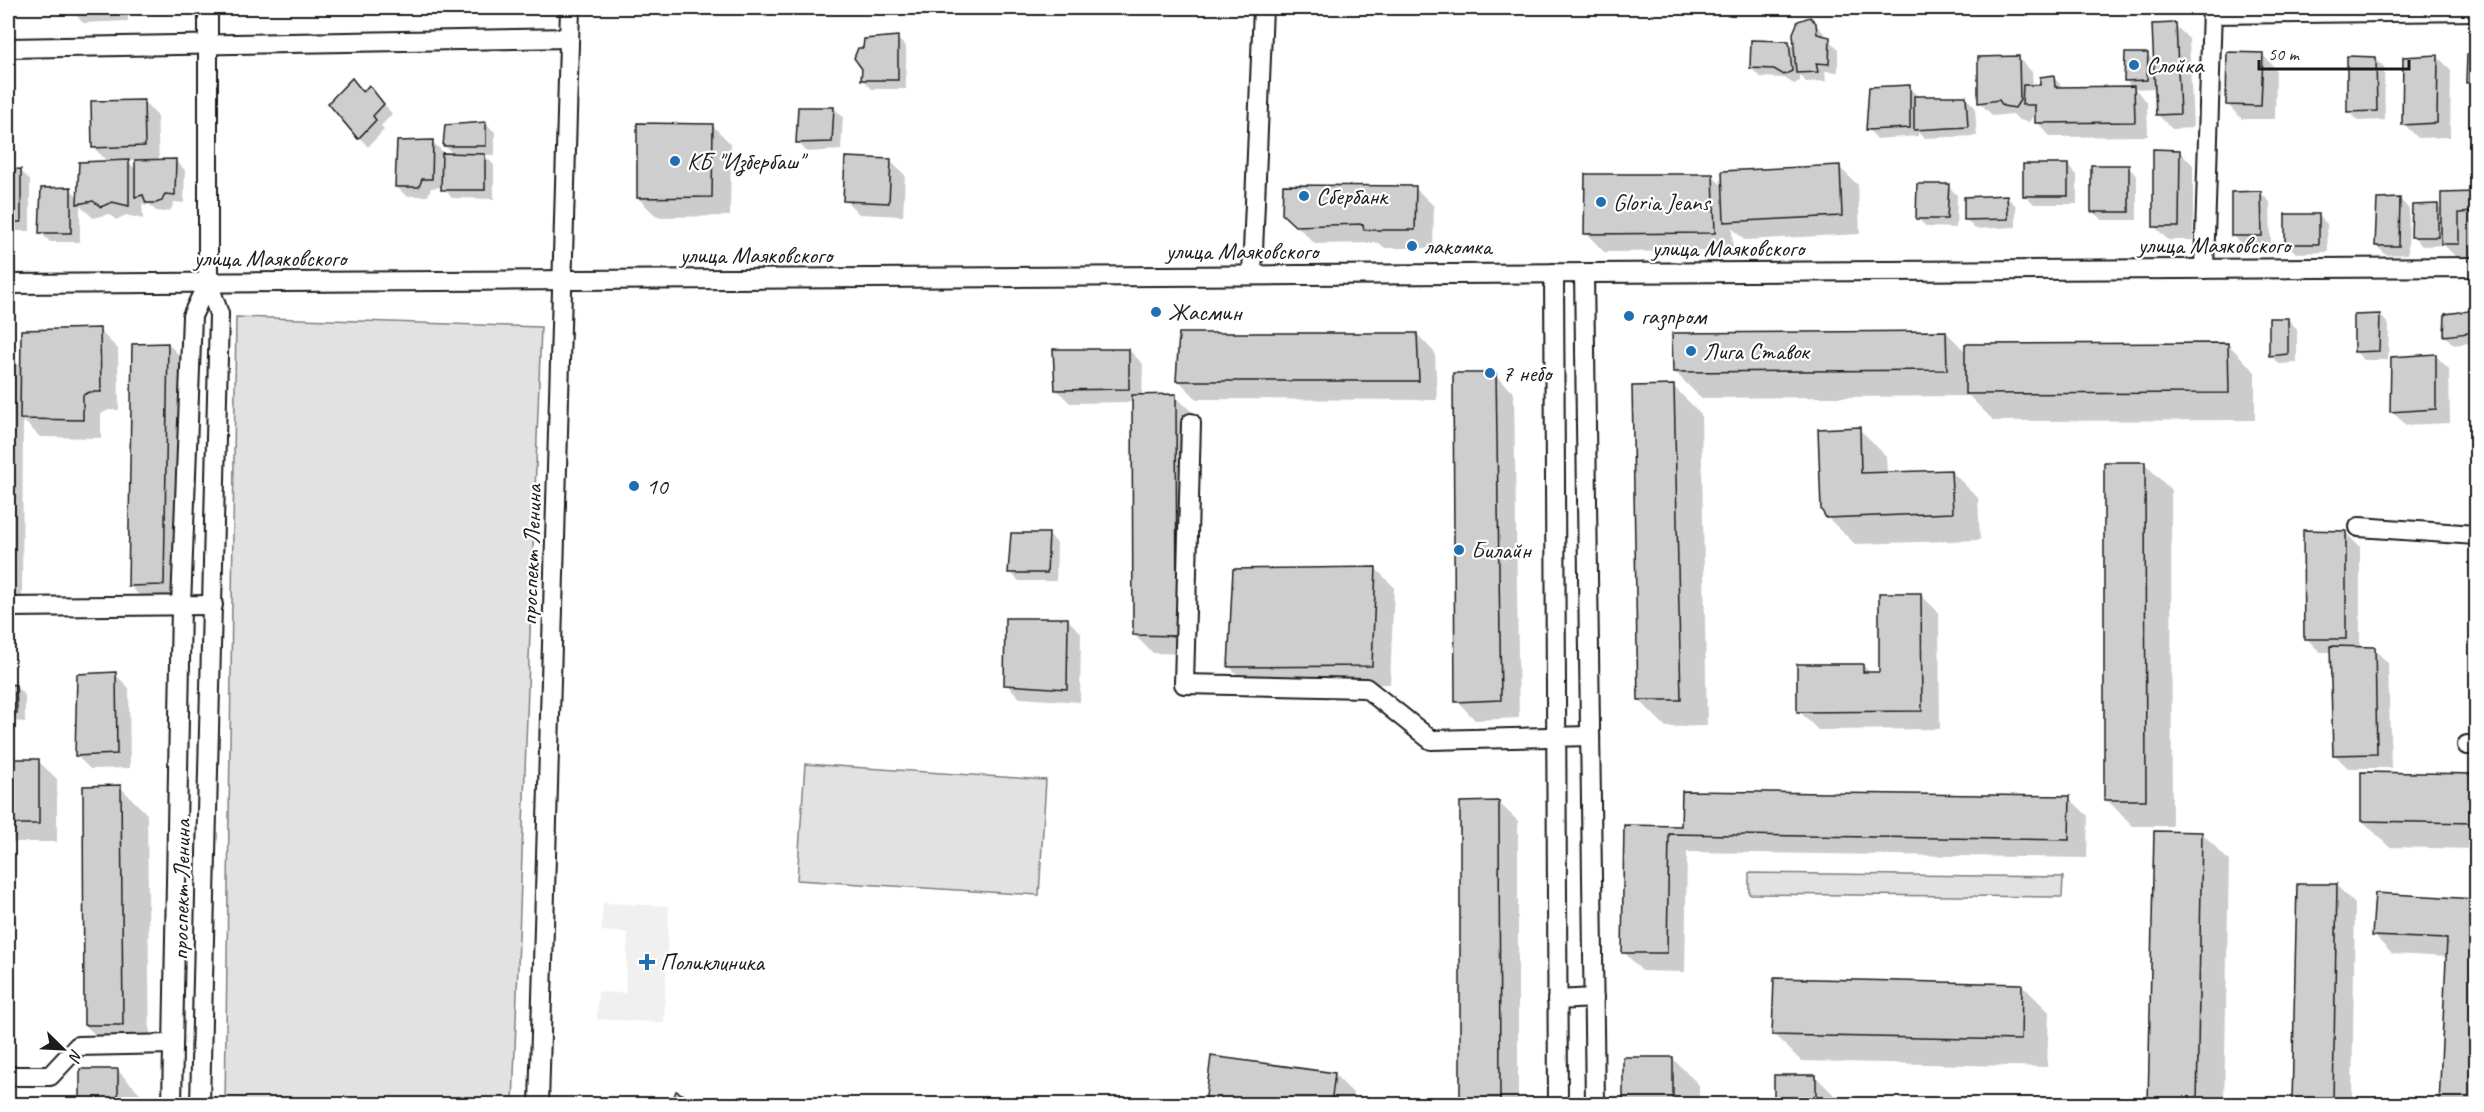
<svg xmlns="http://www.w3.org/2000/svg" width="2484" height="1112" viewBox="0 0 2484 1112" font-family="Caveat,sans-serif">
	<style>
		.built { fill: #f0f0f0 }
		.green { fill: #e2e2e2; stroke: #7f7f7f; stroke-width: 1.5 }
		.shadow { fill: #0003; fill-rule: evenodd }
		.building { fill: #cecece; stroke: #1c1c1c; stroke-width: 1.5 }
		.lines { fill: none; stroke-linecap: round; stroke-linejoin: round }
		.minor-casing { stroke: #1c1c1c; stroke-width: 22 }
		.minor { stroke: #fff; stroke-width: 18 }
		.poi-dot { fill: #1f6fb2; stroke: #fff; stroke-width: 2 }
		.labels { text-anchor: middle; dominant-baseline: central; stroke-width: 4.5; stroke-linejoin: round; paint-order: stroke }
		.poi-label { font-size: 24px; fill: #1c1c1c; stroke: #fff; text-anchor: start }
		.street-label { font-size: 24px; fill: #1c1c1c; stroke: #fff }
	</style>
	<rect width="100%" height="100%" fill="#fff"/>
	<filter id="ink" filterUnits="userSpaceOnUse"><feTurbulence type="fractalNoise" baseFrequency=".0167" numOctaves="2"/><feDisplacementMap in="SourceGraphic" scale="12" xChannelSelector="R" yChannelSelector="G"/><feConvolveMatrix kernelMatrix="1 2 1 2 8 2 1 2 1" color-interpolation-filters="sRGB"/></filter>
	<g filter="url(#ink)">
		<polygon class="built" points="603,903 669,906 664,1023 597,1019 598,992 625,993 628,933 601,931"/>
		<g class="green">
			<polygon points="236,317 541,327 513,1104 225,1104"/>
			<polygon points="805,764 1046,780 1039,895 797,880"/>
			<polygon points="1749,873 2063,877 2062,897 1749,894"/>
		</g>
		<g class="shadow">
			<polygon points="70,8 128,8 128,21 83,23"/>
			<polygon points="1810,19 1825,34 1825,38 1838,48 1838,72 1825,71 1826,81 1806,82 1800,75 1800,81 1794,84 1784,78 1760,77 1751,68 1789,42 1796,50"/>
			<polygon points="2175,25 2189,39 2193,128 2172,129 2158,115 2156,88 2135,89 2147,102 2148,136 2051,137 2037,122 2037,117 2034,114 2029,122 2019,120 2013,114 1993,116 1979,102 2018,58 2032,72 2033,87 2042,87 2053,77 2065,89 2133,88 2125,80 2148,55 2155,63"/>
			<polygon points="897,38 906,47 906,89 872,89 863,80"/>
			<polygon points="2262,54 2276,69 2275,119 2242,119 2228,105"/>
			<polygon points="2476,55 2476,91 2468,82 2468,56"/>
			<polygon points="2437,56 2451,70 2450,137 2418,138 2404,124"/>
			<polygon points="2375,58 2384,67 2385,120 2358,121 2349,112"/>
			<polygon points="1909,87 1918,96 1966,98 1975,107 1977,136 1925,138 1918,132 1918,136 1877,139 1868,129"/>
			<polygon points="364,93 378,96 392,114 381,126 384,130 368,147 330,103"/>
			<path d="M143,101L157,115L159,161H176L185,170L184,203L174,202L171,210L165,212L156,211L149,204L145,206L142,203L143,219L126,215L116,220L109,214L93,218L80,205V242H50L41,233L70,189L79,198L108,162L93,147ZM127,160H136V170Z"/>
			<polygon points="834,108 843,117 841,150 807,152 798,142"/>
			<polygon points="485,123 495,132 495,155 484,155 494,165 494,199 452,198 443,187 431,188 428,196 406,196 397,187 432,142 442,151 441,154 454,155 445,146"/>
			<polygon points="713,126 731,144 730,216 657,217 638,198"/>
			<polygon points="2179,151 2193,165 2193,240 2168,240 2154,226"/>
			<polygon points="890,161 905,175 903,216 859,214 845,200"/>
			<polygon points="2068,166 2077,175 2077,204 2034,204 2025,195"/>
			<polygon points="1839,167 1858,185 1860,234 1744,240 1732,228 1733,251 1604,252 1586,233 1712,176 1724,187"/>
			<polygon points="2128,167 2137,176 2137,220 2102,220 2092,211"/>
			<polygon points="21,171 30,180 30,231 8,231 8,172"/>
			<polygon points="1948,186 1957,195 1956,228 1927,227 1917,218"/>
			<polygon points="1415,188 1434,206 1433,248 1385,248 1379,243 1315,244 1284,213"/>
			<polygon points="2261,193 2270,202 2271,244 2242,245 2233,236"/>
			<polygon points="2476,194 2476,227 2473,227 2473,257 2457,258 2444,245 2422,246 2413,236 2438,206 2443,211 2443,195"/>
			<polygon points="2007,197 2016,206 2016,227 1975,229 1966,219"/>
			<polygon points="2400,199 2409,209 2408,254 2386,255 2377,246"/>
			<polygon points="2318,215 2327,224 2328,252 2296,253 2287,244"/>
			<polygon points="2476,311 2476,342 2454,345 2445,336 2447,315"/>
			<polygon points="2380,315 2389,325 2388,360 2364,360 2355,351"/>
			<polygon points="2288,319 2297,329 2297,363 2279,364 2270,355"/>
			<polygon points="99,330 118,349 119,410 109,410 101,414 101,438 40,437 23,420 22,611 8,611 8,354 22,369"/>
			<polygon points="1946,332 1967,353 2228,344 2255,372 2255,420 1994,421 1969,396 1701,398 1674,371"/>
			<polygon points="1417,334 1435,353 1437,400 1197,399 1178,380"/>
			<polygon points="168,344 195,371 191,612 157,613 129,585"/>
			<polygon points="1129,350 1143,364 1142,397 1175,396 1194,414 1195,654 1153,653 1134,635 1133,402 1070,403 1056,389"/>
			<polygon points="2435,355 2449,369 2450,423 2406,425 2392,411"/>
			<polygon points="1495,375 1514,393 1519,718 1475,720 1457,701"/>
			<polygon points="1674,387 1701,414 1707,726 1666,727 1639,700"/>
			<polygon points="1859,429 1886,456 1887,473 1951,471 1978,498 1980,540 1855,544 1827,517"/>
			<polygon points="2144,463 2171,490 2172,826 2133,826 2106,799"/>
			<polygon points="2346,533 2360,547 2360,648 2374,649 2388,663 2391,768 2348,768 2334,754 2332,652 2320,652 2306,638"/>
			<polygon points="1048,534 1057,543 1056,581 1019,581 1010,572"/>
			<polygon points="1375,568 1394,587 1390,684 1248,685 1230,667"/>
			<polygon points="1920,594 1939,613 1940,729 1818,730 1799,711 1863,665 1871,674 1881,674"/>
			<polygon points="1067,619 1081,633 1080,702 1020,698 1006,684"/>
			<polygon points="115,674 129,688 130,768 90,769 76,755"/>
			<polygon points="8,686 15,686 25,695 25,722 8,721"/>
			<polygon points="8,761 38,761 57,779 57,842 8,842"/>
			<polygon points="2363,774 2476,775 2476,849 2389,847 2362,820"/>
			<polygon points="120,787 147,814 150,1052 113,1052 85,1025"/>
			<polygon points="2069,798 2088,816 2087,858 1687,852 1685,972 1642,971 1624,952 1626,827 1683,828"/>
			<polygon points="1461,803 1499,803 1518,821 1518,1104 1462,1104"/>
			<polygon points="2155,833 2202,833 2229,861 2224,1104 2150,1104"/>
			<polygon points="2337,886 2355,904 2352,1104 2296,1104 2293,1102"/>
			<polygon points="2377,895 2476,900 2476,1104 2440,1104 2448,957 2392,954 2374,935"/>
			<polygon points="2022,985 2049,1012 2047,1067 1801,1061 1774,1034"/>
			<polygon points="1213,1057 1334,1074 1353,1093 1351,1104 1206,1104"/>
			<polygon points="1672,1058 1699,1085 1699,1104 1624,1104 1624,1059"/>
			<polygon points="117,1070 144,1097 144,1104 81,1104 81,1071"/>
			<polygon points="1776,1077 1816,1077 1843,1104 1776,1104"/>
		</g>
		<g class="building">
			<polygon points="1810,17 1816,23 1817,34 1830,37 1829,64 1816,63 1818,72 1796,73 1793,33 1798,21"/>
			<polygon points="2176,23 2180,114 2156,115 2152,24"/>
			<polygon points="898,36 898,80 861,80 862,69 854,58 858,48 863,48 864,39"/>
			<polygon points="1751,40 1789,41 1792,71 1784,75 1774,69 1750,68"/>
			<polygon points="2227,52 2263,53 2261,106 2226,105"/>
			<polygon points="2125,53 2148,53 2147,80 2124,81"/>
			<polygon points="2467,54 2476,54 2476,82 2466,83"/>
			<polygon points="2438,55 2437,123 2402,125 2403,57"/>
			<polygon points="2019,56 2020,100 2015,108 2003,106 1999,100 1978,103 1978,57"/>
			<polygon points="2347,56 2376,57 2377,111 2347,112"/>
			<polygon points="2054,75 2055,87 2134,86 2135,122 2035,123 2035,105 2022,105 2023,85 2040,85 2040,77"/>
			<polygon points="352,78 363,92 369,85 384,104 373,116 376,120 358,139 328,103"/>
			<polygon points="1910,85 1910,128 1866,130 1869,87"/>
			<polygon points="1914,96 1966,96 1968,127 1914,130"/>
			<polygon points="144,100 145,146 92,148 91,101"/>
			<polygon points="798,107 834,107 832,142 796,143"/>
			<polygon points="486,122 486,146 443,146 445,125"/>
			<polygon points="637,123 713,124 712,197 637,198"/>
			<polygon points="433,140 432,179 422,179 419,187 395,187 397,141"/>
			<polygon points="2153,149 2180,150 2179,227 2153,227"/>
			<polygon points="442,153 485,154 485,190 441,190"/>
			<polygon points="845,157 891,159 889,203 843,201"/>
			<polygon points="176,159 175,195 165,194 162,201 156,203 146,203 143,195 135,197 135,160"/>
			<polygon points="129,160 129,206 112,202 101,207 93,201 77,204 79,162"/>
			<rect x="2023" y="164" width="45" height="32"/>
			<polygon points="1840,165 1842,216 1724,222 1722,171"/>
			<rect x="2091" y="165" width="38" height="47"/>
			<polygon points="21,169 21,222 8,222 8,170"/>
			<polygon points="1585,174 1713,174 1715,233 1584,234"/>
			<polygon points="1917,184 1949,184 1947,219 1916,219"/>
			<polygon points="1283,185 1416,186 1415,230 1364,230 1363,224 1295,226 1282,214"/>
			<polygon points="71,187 71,233 39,233 41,188"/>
			<polygon points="2261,191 2262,236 2231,236 2231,192"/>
			<polygon points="2476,192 2476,212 2459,213 2459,244 2441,244 2441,193"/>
			<polygon points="2007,195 2008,219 1964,220 1964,197"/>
			<polygon points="2400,198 2399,246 2375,246 2377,199"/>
			<polygon points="2438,204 2438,237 2411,237 2412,205"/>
			<rect x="2285" y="214" width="34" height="30"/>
			<polygon points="2476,310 2476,339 2476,332 2444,336 2445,314"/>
			<polygon points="2380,314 2379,351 2354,352 2354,315"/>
			<polygon points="2269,318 2288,318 2288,354 2269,356"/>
			<polygon points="100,328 101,392 90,392 83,395 83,420 20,419 21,330"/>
			<polygon points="1946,331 1947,370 1673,372 1672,333"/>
			<polygon points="1179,333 1417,333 1419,381 1176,381"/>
			<polygon points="168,343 164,585 128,586 132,344"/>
			<polygon points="2228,343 2229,393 1965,394 1965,344"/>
			<polygon points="1053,349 1129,349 1129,389 1055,390"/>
			<polygon points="2436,354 2436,409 2390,412 2391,357"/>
			<polygon points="1453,373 1496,373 1501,700 1455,702"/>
			<polygon points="1674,385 1681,700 1638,700 1632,386"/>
			<polygon points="1176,394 1177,636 1133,635 1132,395"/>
			<polygon points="1860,427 1861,473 1951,470 1953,513 1826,518 1821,509 1818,429"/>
			<polygon points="2104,462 2145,462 2146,800 2104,800"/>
			<polygon points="2303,530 2346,531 2346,639 2304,639"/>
			<polygon points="1011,533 1049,533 1047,573 1008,573"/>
			<polygon points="1376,567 1372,666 1228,667 1233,569"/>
			<polygon points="1879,593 1921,593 1922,711 1797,712 1797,664 1863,664 1863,672 1879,672"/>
			<polygon points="1005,618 1068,618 1067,689 1004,685"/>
			<polygon points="2330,646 2375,647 2377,754 2333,755"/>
			<polygon points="116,672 117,754 75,756 77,674"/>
			<polygon points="8,684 16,685 17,713 8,713"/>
			<rect x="8" y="759" width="31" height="65"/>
			<polygon points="2361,772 2476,774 2476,823 2361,821"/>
			<polygon points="121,785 123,1025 84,1025 83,786"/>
			<polygon points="1682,791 2070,796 2069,840 1669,834 1667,953 1622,953 1624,825 1681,826"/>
			<polygon points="1499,801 1500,1104 1460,1104 1460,802"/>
			<polygon points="2154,831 2202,832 2197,1104 2148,1104"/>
			<polygon points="2297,884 2337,884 2333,1101 2292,1103"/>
			<polygon points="2375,893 2476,899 2474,1104 2439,1104 2447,939 2372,936"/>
			<polygon points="1774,978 2022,984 2021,1040 1772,1035"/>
			<polygon points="1211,1056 1335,1073 1331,1104 1205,1104"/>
			<rect x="1623" y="1057" width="50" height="47"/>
			<rect x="80" y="1069" width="38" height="35"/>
			<rect x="1774" y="1075" width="42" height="29"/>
			<polygon points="676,1091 700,1104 671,1104"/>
		</g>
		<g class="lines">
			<defs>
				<g id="minor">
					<polyline points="2212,14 2476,11"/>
					<polyline points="8,48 569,38"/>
					<polyline points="2204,269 2212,8"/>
					<polyline points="1554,273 1558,1104"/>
					<polyline points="1584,273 1595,1104"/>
					<polyline points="1252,275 1263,8"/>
					<polyline points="8,284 2476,267"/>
					<polyline points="1191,423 1184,684 1366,688 1431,740 1590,736"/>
					<polyline points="2359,527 2476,535"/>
					<polyline points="8,607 213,605"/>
					<polyline points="2467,745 2476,745"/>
					<polyline points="1557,1000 1594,998"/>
					<polyline points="8,1076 50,1076 78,1046 173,1044"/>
					<polyline points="172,1104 181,606 192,316 208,282 208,8"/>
					<polyline points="200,1104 219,314 208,282"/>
					<polyline points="539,1104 570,8"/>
				</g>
			</defs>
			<use href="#minor" class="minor-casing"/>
			<use href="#minor" class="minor"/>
		</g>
	</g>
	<g class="poi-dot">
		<circle cx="2134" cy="65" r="6"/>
		<circle cx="675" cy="161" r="6"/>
		<circle cx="1304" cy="196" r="6"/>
		<circle cx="1601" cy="202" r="6"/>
		<circle cx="1412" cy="246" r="6"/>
		<circle cx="1156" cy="312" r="6"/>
		<circle cx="1629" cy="316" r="6"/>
		<circle cx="1691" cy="351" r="6"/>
		<circle cx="1490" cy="373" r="6"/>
		<circle cx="634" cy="486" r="6"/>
		<circle cx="1459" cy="550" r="6"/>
		<path d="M644 953h6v6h6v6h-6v6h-6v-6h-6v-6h6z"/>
	</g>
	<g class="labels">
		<g class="poi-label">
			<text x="2146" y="65">Слойка</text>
			<text x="687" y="161">КБ "Избербаш"</text>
			<text x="1316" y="196">Сбербанк</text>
			<text x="1613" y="202">Gloria Jeans</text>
			<text x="1424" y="246">лакомка</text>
			<text x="1168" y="312">Жасмин</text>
			<text x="1641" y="316">газпром</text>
			<text x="1703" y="351">Лига Ставок</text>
			<text x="1502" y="373">7 небо</text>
			<text x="646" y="486">10</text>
			<text x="1471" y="550">Билайн</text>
			<text x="660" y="962">Поликлиника</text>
		</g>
		<g class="street-label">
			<text x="2214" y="245">улица Маяковского</text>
			<text x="1728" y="248">улица Маяковского</text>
			<text x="1242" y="251">улица Маяковского</text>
			<text x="756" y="255">улица Маяковского</text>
			<text x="270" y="258">улица Маяковского</text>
			<text transform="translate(531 555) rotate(-88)">проспект Ленина</text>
			<text transform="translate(181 890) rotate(-89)">проспект Ленина</text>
		</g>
	</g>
	<rect width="2484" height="1112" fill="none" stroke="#fff" stroke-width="30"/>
	<rect x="15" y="15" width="2454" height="1082" fill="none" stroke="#1c1c1c" stroke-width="2" filter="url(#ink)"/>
	<g transform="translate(63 1049) rotate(114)" stroke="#ffffff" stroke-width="4.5" paint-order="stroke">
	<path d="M0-4.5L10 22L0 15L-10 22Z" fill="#1c1c1c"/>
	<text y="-9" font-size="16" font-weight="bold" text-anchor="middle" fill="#1c1c1c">N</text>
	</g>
	<path d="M2259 60v9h150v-9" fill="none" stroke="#1c1c1c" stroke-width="3"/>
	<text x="2268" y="60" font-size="18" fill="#1c1c1c" stroke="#ffffff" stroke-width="4.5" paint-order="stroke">50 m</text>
</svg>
